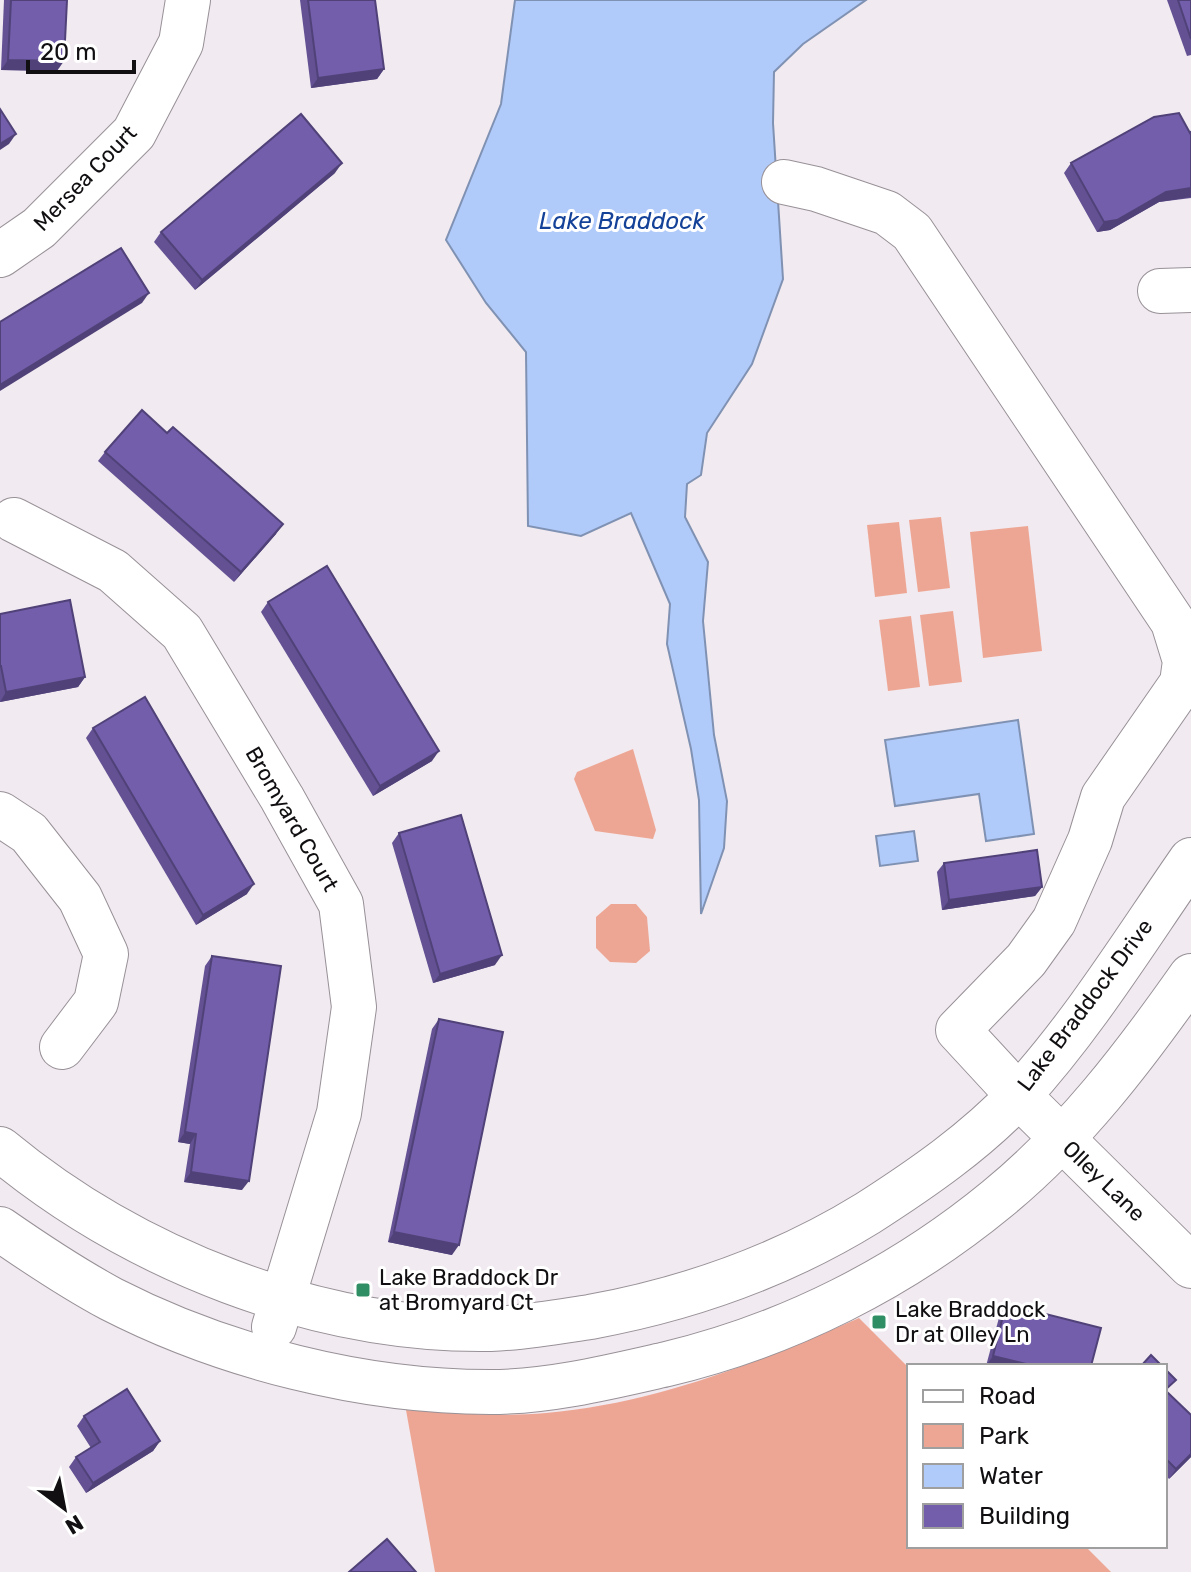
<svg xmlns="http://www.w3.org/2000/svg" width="1191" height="1572" viewBox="0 0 1191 1572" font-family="Rubik,sans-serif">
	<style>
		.green { fill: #eea694 }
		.water { fill: #b0caf9; stroke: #8092b3; stroke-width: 2 }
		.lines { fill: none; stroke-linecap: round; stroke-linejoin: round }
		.minor-casing { stroke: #989197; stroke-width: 46 }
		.minor { stroke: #fff; stroke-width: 44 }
		.wall { fill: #635193 }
		.shaded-wall { fill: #504278 }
		.building { fill: #735eab; stroke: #504278; stroke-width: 2 }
		.poi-dot { fill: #308e65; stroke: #fff; stroke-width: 3 }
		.labels { text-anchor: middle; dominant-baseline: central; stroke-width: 6; stroke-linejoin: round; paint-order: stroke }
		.street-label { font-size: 22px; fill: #110f11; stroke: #fff }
		.poi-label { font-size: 22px; fill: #110f11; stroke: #fff; text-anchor: start }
		.water-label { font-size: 24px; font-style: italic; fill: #144298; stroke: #fff }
	</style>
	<rect width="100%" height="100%" fill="#f1eaf0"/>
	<g class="green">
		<polygon points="941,517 950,588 918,592 909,520"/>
		<polygon points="899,522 907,593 875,597 867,525"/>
		<polygon points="1028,526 1042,651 983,658 970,532"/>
		<polygon points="953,611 962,682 929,686 920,615"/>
		<polygon points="911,616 920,687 888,691 879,620"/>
		<polygon points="633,749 656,830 653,839 595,831 574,779 577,772"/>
		<polygon points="611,904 636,904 647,917 650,951 636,963 610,962 596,948 596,917"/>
		<path d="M859,1318L909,1368V1546H1085L1111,1572H435L406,1410C452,1413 500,1417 546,1413C657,1403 759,1362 859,1318Z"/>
	</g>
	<g class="water">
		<polygon points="515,0 866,0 803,44 774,72 773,123 783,279 752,364 707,433 701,475 687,484 685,517 708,562 703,621 714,735 727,801 724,848 701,914 699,800 691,749 667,644 670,604 631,513 581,536 528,526 526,352 486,303 446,240 501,104"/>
		<polygon points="1018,720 1034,834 986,841 979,794 895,806 885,740"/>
		<polygon points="914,831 918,861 880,866 876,836"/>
	</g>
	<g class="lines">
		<defs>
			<g id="minor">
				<polyline points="784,182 816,189 887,213 912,232 1173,622 1185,661 1182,683 1103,797 1090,840 1054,921 1026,960 958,1030 1018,1095 1191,1266"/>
				<polyline points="0,255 39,228 134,133 181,43 188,0"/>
				<polyline points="1160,291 1191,290"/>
				<polyline points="14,520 113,571 182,632 282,798 341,904 354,1007 339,1113 274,1327"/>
				<polyline points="0,814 29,833 80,898 106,954 96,1002 62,1047"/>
				<path d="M0,1149C133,1259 316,1332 491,1329C524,1328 557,1322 590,1317C689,1299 782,1266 868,1213C921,1179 976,1141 1019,1095C1084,1024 1136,939 1191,860"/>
				<path d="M0,1229C36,1254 72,1278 111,1299C224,1357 363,1392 490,1392C549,1392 610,1377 667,1364C788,1335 901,1278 997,1199C1074,1136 1134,1057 1191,976"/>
			</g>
		</defs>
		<use href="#minor" class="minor-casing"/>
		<use href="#minor" class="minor"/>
	</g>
	<g class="wall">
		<polygon points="4,0 67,0 57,71 1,70"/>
		<polygon points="300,0 375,0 384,69 377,79 311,88"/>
		<polygon points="1167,0 1191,0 1191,55 1187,56"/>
		<polygon points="1191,132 1191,198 1159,202 1110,230 1097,232 1064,173 1071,163"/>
		<polygon points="335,173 195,290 154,242 161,232"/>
		<polygon points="105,452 276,534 234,582 98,461"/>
		<polygon points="268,602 432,761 373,796 261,612"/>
		<polygon points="0,614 85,677 78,687 0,702"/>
		<polygon points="93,728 247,894 196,925 86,738"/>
		<polygon points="399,833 495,965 433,983 392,843"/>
		<polygon points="944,863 1042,887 1035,896 942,910 937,872"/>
		<polygon points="212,956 242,1190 184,1182 190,1144 178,1142 205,966"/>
		<polygon points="439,1019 452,1255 388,1242 432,1029"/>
		<polygon points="1006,1304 1101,1328 986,1366 1000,1314"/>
		<polygon points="1165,1369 1167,1392 1191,1457 1169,1479 1165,1474"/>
		<polygon points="84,1416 160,1441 153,1451 86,1493 69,1467 76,1457 91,1448 77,1426"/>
	</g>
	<g class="shaded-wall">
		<polygon points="8,60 64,61 57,71 1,70"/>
		<polygon points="384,69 377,79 311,88 318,78"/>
		<polygon points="16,134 9,144 0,150 0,144"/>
		<polygon points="342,163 335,173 195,290 202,280"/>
		<polygon points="1191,188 1191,197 1159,202 1110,230 1097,232 1104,222 1166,192"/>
		<polygon points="149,293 142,303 0,391 0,385"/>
		<polygon points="283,524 276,534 234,582 241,572"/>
		<polygon points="85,677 78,687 0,702 6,692"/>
		<polygon points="439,751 432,761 373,796 380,786"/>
		<polygon points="254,884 247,894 196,925 203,915"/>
		<polygon points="1042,887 1035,896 942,910 949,900"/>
		<polygon points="502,955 495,965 433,983 440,974"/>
		<polygon points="185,1132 196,1134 190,1144 178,1142"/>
		<polygon points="191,1172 249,1181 242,1190 184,1182"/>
		<polygon points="394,1232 459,1245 452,1255 388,1242"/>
		<polygon points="993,1356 1034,1366 986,1366"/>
		<polygon points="160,1441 153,1451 86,1493 93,1483"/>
		<polygon points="1191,1454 1191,1457 1169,1479 1176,1469"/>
	</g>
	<g class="building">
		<polygon points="11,0 67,0 64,61 8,60"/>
		<polygon points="308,0 375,0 384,69 318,78"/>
		<polygon points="1178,0 1191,0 1191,39"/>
		<polygon points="0,109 16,134 0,144"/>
		<polygon points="1179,113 1190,133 1191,132 1191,188 1166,192 1117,220 1104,222 1071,163 1154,117"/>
		<polygon points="301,114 342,163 202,280 161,232"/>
		<polygon points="121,248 149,293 0,385 0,322"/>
		<polygon points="142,410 167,433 173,427 283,524 241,572 105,452"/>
		<polygon points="327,566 439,751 380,786 268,602"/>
		<polygon points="70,600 85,677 6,692 1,666 0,666 0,614"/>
		<polygon points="145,697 254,884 203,915 93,728"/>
		<polygon points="461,815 502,955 440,974 399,833"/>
		<polygon points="1037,850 1042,887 949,900 944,863"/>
		<polygon points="212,956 281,966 249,1181 191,1172 196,1134 185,1132"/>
		<polygon points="439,1019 503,1032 459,1245 394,1232"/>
		<polygon points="1006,1304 1101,1328 1091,1366 1034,1366 993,1356"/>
		<polygon points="1151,1355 1162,1366 1141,1366"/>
		<polygon points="1165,1369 1176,1380 1165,1390 1191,1415 1191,1454 1176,1469 1165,1458"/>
		<polygon points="127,1389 160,1441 93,1483 76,1457 100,1442 84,1416"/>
		<polygon points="387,1539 416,1572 349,1572"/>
	</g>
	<g class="poi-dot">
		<rect x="355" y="1282" width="16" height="16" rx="4"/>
		<rect x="871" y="1314" width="16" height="16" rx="4"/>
	</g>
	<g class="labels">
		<g class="street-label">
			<text transform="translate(85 178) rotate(-46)">Mersea Court</text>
			<text transform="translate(292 819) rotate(60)">Bromyard Court</text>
			<text transform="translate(1085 1005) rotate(-53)">Lake Braddock Drive</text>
			<text transform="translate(1104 1181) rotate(44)">Olley Lane</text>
		</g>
		<g class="poi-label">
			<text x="379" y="1277">Lake Braddock Dr<tspan x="379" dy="25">at Bromyard Ct</tspan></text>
			<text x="895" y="1309">Lake Braddock<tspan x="895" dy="25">Dr at Olley Ln</tspan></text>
		</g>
		<g class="water-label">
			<text x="622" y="221">Lake Braddock</text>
		</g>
	</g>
	<rect x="907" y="1364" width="260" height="184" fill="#ffffff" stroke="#a09fa0" stroke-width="2"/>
	<rect x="923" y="1390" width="40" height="12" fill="#ffffff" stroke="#a09fa0" stroke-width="2"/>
	<text x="979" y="1404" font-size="24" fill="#110f11">Road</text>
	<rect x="923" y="1424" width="40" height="24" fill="#eea694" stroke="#a09fa0" stroke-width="2"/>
	<text x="979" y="1444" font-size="24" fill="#110f11">Park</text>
	<rect x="923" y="1464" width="40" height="24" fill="#b0caf9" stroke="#a09fa0" stroke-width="2"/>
	<text x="979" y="1484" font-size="24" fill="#110f11">Water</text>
	<rect x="923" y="1504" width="40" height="24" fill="#735eab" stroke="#a09fa0" stroke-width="2"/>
	<text x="979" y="1524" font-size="24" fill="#110f11">Building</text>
	<g transform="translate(64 1508) rotate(148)" stroke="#ffffff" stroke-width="6" paint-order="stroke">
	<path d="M0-6L14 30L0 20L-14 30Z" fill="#110f11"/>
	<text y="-12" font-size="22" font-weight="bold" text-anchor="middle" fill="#110f11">N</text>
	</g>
	<path d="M28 60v12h106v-12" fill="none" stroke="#110f11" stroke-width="4"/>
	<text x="40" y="60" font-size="24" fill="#110f11" stroke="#ffffff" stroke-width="6" paint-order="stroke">20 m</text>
</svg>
